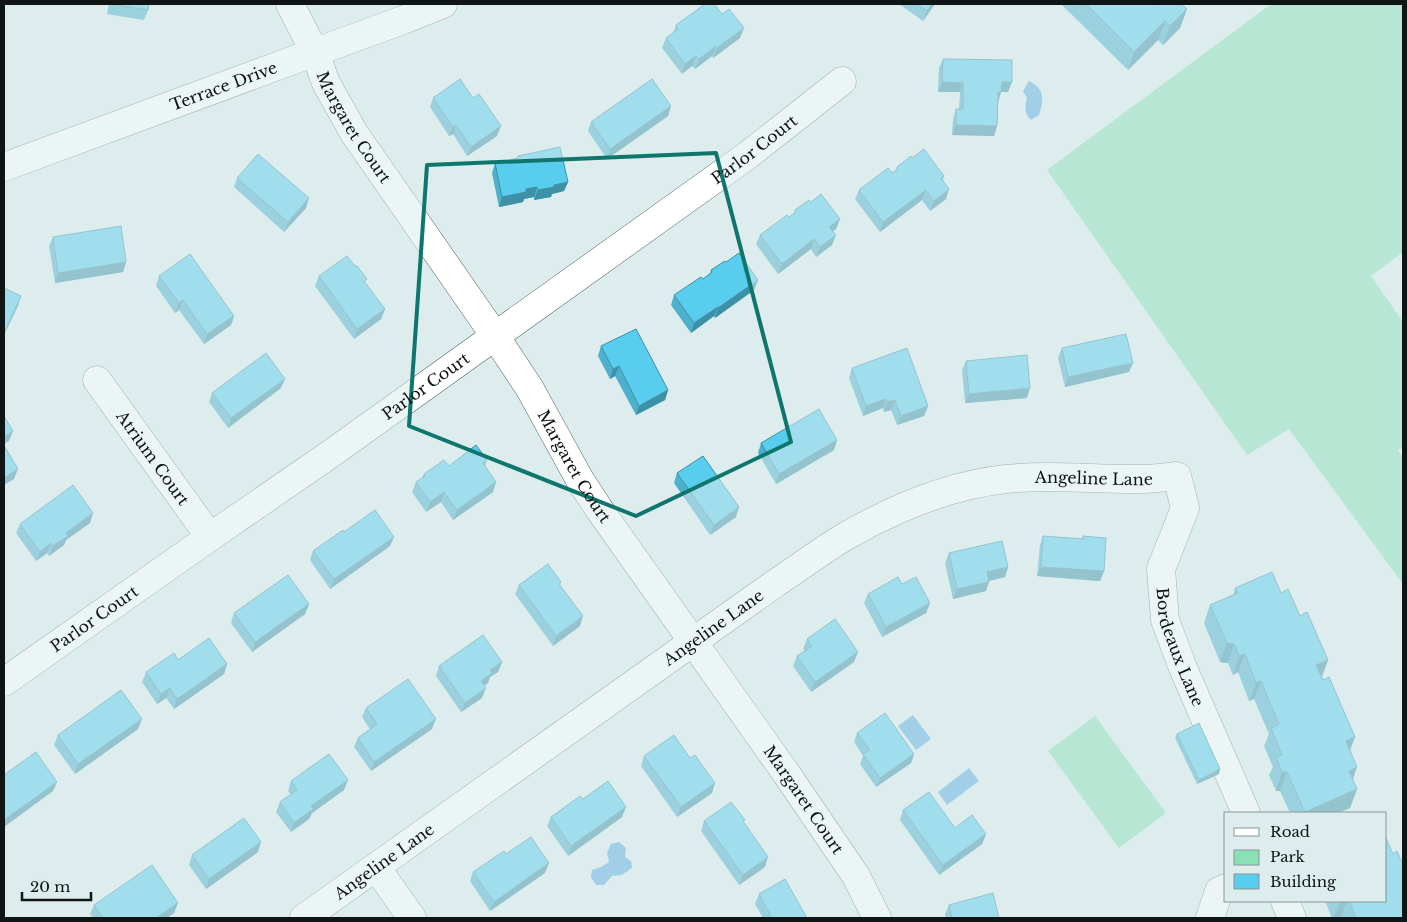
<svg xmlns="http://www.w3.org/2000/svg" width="1407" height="922" viewBox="0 0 1407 922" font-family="'Libre Baskerville',serif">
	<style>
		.green { fill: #89e1b6 }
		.water { fill: #57ace1 }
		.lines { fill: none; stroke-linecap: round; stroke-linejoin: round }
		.minor-casing { stroke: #5a6768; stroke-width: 29 }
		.minor { stroke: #fff; stroke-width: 28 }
		.wall { fill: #4db0cd }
		.shaded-wall { fill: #3e90a7 }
		.building { fill: #59cdee; stroke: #3e90a7 }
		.marked { fill: none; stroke: #0f766e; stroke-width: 4; stroke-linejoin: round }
		.labels { text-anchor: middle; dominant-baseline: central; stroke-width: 4; stroke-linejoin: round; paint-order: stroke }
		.street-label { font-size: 16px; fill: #0f1415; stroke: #ddeced }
	</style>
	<rect width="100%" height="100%" fill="#ddeced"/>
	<g class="green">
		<polygon points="1271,4 1403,4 1403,252 1371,276 1403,322 1403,447 1398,450 1403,458 1403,584 1289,429 1247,455 1047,170"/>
		<polygon points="1095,716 1166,813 1119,848 1048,751"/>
	</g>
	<g class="water">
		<path d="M1029,81C1045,89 1044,100 1039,115L1031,120C1024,113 1025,107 1027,98L1023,91Z"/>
		<polygon points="913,715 931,739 916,750 898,726"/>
		<polygon points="969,768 979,781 947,805 938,792"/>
		<polygon points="619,842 626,848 625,857 631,861 632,868 622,875 612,876 604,885 596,885 591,877 592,870 601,867 609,862 607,853 611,844"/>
	</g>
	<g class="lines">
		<defs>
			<g id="minor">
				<path id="s1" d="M290,4L315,53L326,83L354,133L495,336L530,389L580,480L599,509L788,776L856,876L877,918"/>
				<path id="s2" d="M4,167L291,61L403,20L443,4"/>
				<path id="s3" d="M97,380L210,537"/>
				<path id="s4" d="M4,682L210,537L329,455L748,155L842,81"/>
				<polyline points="376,867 412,918"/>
				<polyline points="1285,901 1292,918"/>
				<path id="s5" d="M304,918L773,585C797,569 821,551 846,536C895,508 949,485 1006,479C1052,474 1098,480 1143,479C1155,479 1166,477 1177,476L1185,508L1161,569L1165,620L1183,668L1246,813"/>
				<polyline points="1210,918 1219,891 1226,888"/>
			</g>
		</defs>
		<use href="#minor" class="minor-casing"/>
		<use href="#minor" class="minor"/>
	</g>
	<g class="wall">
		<polygon points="109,4 149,4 148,10 144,20 107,14"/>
		<polygon points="899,4 935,4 923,21"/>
		<polygon points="1061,4 1151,4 1152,5 1187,9 1180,28 1163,45 1158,40 1128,70"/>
		<polygon points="676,25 740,38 713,58 712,56 695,69 692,66 682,74 662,48 666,38 673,33"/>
		<polygon points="943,59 1012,82 1008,92 1001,92 998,102 997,126 994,136 952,135 953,119 956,109 959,109 960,92 938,92 939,68"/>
		<polygon points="433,98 497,136 467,156 453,134 449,136 430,107"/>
		<polygon points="671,106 668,116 607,159 588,131 591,122"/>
		<polygon points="518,156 568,182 564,191 552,194 551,197 534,200 534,197 524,199 523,202 499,207 492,173 495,163 517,159"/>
		<polygon points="912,158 944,176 943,180 946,199 930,211 922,200 880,232 855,199 859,190 892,173 896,170 897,167"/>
		<polygon points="237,178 306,208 284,232 234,187"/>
		<polygon points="811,202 840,219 836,229 833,231 832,245 816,257 811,249 778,274 756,244 760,235 789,217 794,213 795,210"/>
		<polygon points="53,237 126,262 123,272 55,283 49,246"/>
		<polygon points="726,262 758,280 754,290 715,318 714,316 691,333 671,305 674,295 703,279 710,274 711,270"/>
		<polygon points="355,266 365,283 385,309 381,319 354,339 315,286 319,276"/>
		<polygon points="159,276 234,316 231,325 204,344 179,310 175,313 156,286"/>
		<polygon points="601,346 668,390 665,400 636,415 615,376 610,379 598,356"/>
		<polygon points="1062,348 1129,372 1065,387 1058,358"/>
		<polygon points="966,361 1027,398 965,403 962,370"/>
		<polygon points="852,368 928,406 924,416 897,425 891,410 884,412 883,408 863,416 849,378"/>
		<polygon points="281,388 228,428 209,402 212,393"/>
		<polygon points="837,440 834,450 776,484 758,453 761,443"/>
		<polygon points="487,460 485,466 493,492 453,520 441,502 426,512 412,492 416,482 422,478 424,474 449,466"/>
		<polygon points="677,473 736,517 710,535 674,483"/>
		<polygon points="93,513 90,523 66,540 64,545 49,556 47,553 36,561 16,533 20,524"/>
		<polygon points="344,532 390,546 330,589 310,560 313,551"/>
		<polygon points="1043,536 1082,539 1083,536 1104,571 1100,581 1037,576 1040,545"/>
		<polygon points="949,553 1008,567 1005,577 989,581 986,591 953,599 945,563"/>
		<polygon points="561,582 560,585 580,626 553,646 515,594 519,585"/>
		<polygon points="1235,588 1281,593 1300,616 1328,660 1322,677 1355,737 1350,750 1353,780 1357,789 1350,808 1337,813 1290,813 1280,791 1276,791 1269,775 1273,767 1264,746 1269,734 1254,699 1249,701 1238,672 1233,675 1228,663 1220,662 1204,623 1210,605 1233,595"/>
		<polygon points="868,594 930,603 926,613 882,637 864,603"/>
		<polygon points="309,604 305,614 252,652 231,623 234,613"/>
		<polygon points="807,639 854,662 811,692 793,666 797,656 805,651 803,649"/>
		<polygon points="502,662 498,672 490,677 488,683 484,686 482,698 461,712 436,676 439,666"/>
		<polygon points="227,664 224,674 174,709 166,698 157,704 142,682 146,672"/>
		<polygon points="366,708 432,729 371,771 354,747 358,738 370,729 362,717"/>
		<polygon points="138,729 75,774 54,745 58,735"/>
		<polygon points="857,733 914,754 911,763 876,787 860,764 863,756 854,742"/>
		<polygon points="1177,734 1219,774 1197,784 1175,738"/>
		<polygon points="644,756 690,758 712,793 677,817 641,766"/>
		<polygon points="291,781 344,790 312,813 309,819 291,832 276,812 280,802 291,795 288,791"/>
		<polygon points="583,799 622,817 568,856 547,826 551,817"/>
		<polygon points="903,810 955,828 986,834 982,844 939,875 900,820"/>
		<polygon points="704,821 765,867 739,885 701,831"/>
		<polygon points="258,852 206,889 189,865 192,855"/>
		<polygon points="506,854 545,873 490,911 470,881 473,872"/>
		<polygon points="1393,854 1403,918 1342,918 1341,917 1338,918 1332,918 1325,901 1386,901"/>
		<polygon points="759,894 807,918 763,918 755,904"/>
		<polygon points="178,903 174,913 167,918 93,918 90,914 94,905"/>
		<polygon points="949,905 999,918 946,918 945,914"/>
	</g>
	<g class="shaded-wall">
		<polygon points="932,4 935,4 923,21 927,11"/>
		<polygon points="1187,9 1180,28 1163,45 1170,26"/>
		<polygon points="1165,21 1158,40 1128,70 1134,52"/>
		<polygon points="744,28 740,38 713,58 717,48"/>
		<polygon points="716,46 712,56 695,69 699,59"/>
		<polygon points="696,56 692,66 682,74 685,64"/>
		<polygon points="942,82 963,83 960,92 938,92"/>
		<polygon points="1002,82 1012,82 1008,92 998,92"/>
		<polygon points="998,92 1001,92 998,102"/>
		<polygon points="671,106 668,116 607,159 610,149"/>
		<polygon points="456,125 453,134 449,136 453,127"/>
		<polygon points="956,125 997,126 994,136 952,135"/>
		<polygon points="501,126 497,136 467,156 471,147"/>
		<polygon points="568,182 564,191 552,194 551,197 534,200 538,190 554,185"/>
		<polygon points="537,187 534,197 524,199 523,202 499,207 502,197 526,189"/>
		<polygon points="949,189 946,199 930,211 934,201"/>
		<polygon points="926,190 922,200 880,232 883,222"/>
		<polygon points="309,198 306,208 284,232 288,222"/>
		<polygon points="840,219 836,229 826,237 829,227"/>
		<polygon points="836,235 832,245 816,257 820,247"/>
		<polygon points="814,239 811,249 778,274 782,264"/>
		<polygon points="126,262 123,272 55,283 58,273"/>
		<polygon points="758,280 754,290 715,318 718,308"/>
		<polygon points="21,296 18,306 4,335 4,333"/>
		<polygon points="183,300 179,310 175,313 179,303"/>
		<polygon points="718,307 714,316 691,333 694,323"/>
		<polygon points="385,309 381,319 354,339 357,329"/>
		<polygon points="234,316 231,325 204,344 207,334"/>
		<polygon points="1133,363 1129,372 1065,387 1068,377"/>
		<polygon points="619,366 615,376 610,379 613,369"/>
		<polygon points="285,379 281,388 228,428 231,418"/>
		<polygon points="1030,388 1027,398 965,403 969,394"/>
		<polygon points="668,390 665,400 636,415 639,406"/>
		<polygon points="886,399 883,408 863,416 866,406"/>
		<polygon points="895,400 891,410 884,412 887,402"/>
		<polygon points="928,406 924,416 897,425 901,416"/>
		<polygon points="13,431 9,441 4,444 4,437"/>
		<polygon points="837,440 834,450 776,484 779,474"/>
		<polygon points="18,469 14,479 4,485 4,478"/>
		<polygon points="496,482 493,492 453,520 457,510"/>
		<polygon points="444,492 441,502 426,512 430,502"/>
		<polygon points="739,507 736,517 710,535 714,525"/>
		<polygon points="93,513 90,523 66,540 64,545 49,556 53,546 66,533"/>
		<polygon points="394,537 390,546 330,589 334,579"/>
		<polygon points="51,543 47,553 36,561 40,552"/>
		<polygon points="1008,567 1005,577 984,582 987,572"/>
		<polygon points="1041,567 1104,571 1100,581 1037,576"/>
		<polygon points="989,582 986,591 953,599 957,589"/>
		<polygon points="930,603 926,613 882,637 886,627"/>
		<polygon points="309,604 305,614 252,652 255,642"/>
		<polygon points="583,616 580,626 553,646 556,636"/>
		<polygon points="1227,643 1234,644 1228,663 1220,662"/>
		<polygon points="858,652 854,662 811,692 815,682"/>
		<polygon points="1245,654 1238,672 1233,675 1239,656"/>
		<polygon points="1328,660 1321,678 1316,665"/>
		<polygon points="502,662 498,672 490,677 488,683 477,691 481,681 490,670"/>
		<polygon points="227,664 224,674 174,709 177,699"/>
		<polygon points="1261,681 1254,699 1249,701 1256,683"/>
		<polygon points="170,688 166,698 157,704 161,694"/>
		<polygon points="486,688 482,698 461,712 465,703"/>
		<polygon points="142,719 138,729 75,774 78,764"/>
		<polygon points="436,719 432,729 371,771 374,762"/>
		<polygon points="1355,737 1348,755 1346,741"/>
		<polygon points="914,754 911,763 876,787 880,778"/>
		<polygon points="1357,767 1351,785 1349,771"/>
		<polygon points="1220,769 1219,774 1197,784 1199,780"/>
		<polygon points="1282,772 1287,772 1280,791 1276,791"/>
		<polygon points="348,780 344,790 312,813 309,819 291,832 294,823 311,806"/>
		<polygon points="57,782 53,791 4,827 4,820"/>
		<polygon points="715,783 712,793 677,817 681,807"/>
		<polygon points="1357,789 1350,808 1337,813 1304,813 1305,812"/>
		<polygon points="626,807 622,817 568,856 571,846"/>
		<polygon points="986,834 982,844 939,875 943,865"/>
		<polygon points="261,842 258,852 206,889 209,879"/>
		<polygon points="768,857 765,867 739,885 743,875"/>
		<polygon points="549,863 545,873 490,911 494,902"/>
		<polygon points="1342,901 1347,901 1341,917 1338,918 1334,918 1340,902"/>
		<polygon points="178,903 174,913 167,918 156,918"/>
	</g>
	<g class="building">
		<polygon points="111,4 149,4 148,10"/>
		<polygon points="705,4 714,4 722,14 729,9 744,28 717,48 716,46 699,59 696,56 685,64 666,38 678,29 676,25"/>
		<polygon points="917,4 932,4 927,11"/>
		<polygon points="1086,4 1151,4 1152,5 1154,4 1181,4 1187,9 1170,26 1165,21 1134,52"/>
		<polygon points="943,59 1012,60 1012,82 1002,82 1001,92 998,92 997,126 956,125 956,109 963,109 963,83 942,82"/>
		<polygon points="460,79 473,98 479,94 501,126 471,147 456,125 453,127 433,98"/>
		<polygon points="652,79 671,106 610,149 591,122"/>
		<polygon points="560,147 568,182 554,185 554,187 538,190 537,187 526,189 526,192 502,197 495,163 518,158 518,156"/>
		<polygon points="924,149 944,176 941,178 949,189 934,201 926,190 883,222 859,190 888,168 892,173 898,169 897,167 911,156 912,158"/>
		<polygon points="258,154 309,198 288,222 237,178"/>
		<polygon points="821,194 840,219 829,227 836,235 820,247 814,239 782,264 760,235 787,215 789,217 796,212 795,210 809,200 811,202"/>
		<polygon points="121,226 126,262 58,273 53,237"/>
		<polygon points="739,253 758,280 718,308 718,307 694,323 674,295 701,277 703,279 712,272 711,270 725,261 726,262"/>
		<polygon points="190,254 234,316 207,334 183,300 179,303 159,276"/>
		<polygon points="347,256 355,266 357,266 367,279 364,281 385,309 357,329 319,276"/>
		<polygon points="4,288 21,296 4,333"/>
		<polygon points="636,329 668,390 639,406 619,366 613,369 601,346"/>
		<polygon points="1126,334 1133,363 1068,377 1062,348"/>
		<polygon points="907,348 928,406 901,416 895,400 887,402 886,399 866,406 852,368"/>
		<polygon points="266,353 285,379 231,418 212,393"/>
		<polygon points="1027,355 1030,388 969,394 966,361"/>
		<polygon points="819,409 837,440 779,474 761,443"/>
		<polygon points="4,416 13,431 4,437"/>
		<polygon points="476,445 487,460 483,463 496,482 457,510 444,492 430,502 416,482 425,476 424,474 444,460 449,466"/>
		<polygon points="5,447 18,469 4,478 4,448"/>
		<polygon points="703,456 739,507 714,525 677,473"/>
		<polygon points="73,485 93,513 66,533 68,536 53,546 51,543 40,552 20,524"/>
		<polygon points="375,510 394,537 334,579 313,551 343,530 344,532"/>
		<polygon points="1043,536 1084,539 1083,536 1106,538 1104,571 1041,567"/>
		<polygon points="1002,541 1008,567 987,572 989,582 957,589 949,553"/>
		<polygon points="548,564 561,582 559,584 583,616 556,636 519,585"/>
		<polygon points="1272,572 1281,593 1288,589 1300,616 1307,612 1328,660 1316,665 1323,680 1329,677 1355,737 1346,741 1357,767 1349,771 1357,789 1305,812 1287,772 1282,772 1276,757 1282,755 1271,728 1279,724 1261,681 1256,683 1245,654 1239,656 1234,644 1227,643 1210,605 1238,593 1235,588"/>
		<polygon points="288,575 309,604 255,642 234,613"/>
		<polygon points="898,577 902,584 916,577 930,603 886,627 868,594"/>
		<polygon points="835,619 858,652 815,682 797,656 812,646 807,639"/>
		<polygon points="483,635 502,662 490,670 492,673 481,681 486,688 465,703 439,666"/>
		<polygon points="209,638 227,664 177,699 170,688 161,694 146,672 174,653 178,660"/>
		<polygon points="408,679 436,719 374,762 358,738 377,724 366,708"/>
		<polygon points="121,690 142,719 78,764 58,735"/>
		<polygon points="885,713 914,754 880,778 863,754 870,750 857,733"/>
		<polygon points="1199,723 1220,769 1199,780 1177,734"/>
		<polygon points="674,735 690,758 695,755 715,783 681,807 644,756"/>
		<polygon points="36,752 57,782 4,820 4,775"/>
		<polygon points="329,754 348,780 311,806 313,809 294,823 280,802 297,790 291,781"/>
		<polygon points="608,781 626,807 571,846 551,817 580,796 583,799"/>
		<polygon points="929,792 955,828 972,815 986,834 943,865 903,810"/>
		<polygon points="731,802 745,820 743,821 768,857 743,875 704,821"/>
		<polygon points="244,818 261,842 209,879 192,855"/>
		<polygon points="531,837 549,863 494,902 473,872 504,851 506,854"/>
		<polygon points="1386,838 1393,854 1397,851 1403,865 1403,918 1356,918 1349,901 1386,901"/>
		<polygon points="152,865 178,903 156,918 103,918 94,905"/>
		<polygon points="785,879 807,918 772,918 759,894"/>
		<polygon points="993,893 999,918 952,918 949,905"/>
	</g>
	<path d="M0 0H1407V922H0ZM716,153L791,442L636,516L409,426L427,165Z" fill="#ddeced" fill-opacity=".55" fill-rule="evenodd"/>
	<path class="marked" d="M716,153L791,442L636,516L409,426L427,165Z"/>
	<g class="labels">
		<g class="street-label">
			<text stroke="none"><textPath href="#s2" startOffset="234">Terrace Drive</textPath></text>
			<text stroke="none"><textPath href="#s1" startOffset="139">Margaret Court</textPath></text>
			<text stroke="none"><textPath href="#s4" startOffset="920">Parlor Court</textPath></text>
			<text stroke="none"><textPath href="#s4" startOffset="515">Parlor Court</textPath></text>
			<text stroke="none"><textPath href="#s3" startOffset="96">Atrium Court</textPath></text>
			<text stroke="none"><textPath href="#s1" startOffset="544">Margaret Court</textPath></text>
			<text stroke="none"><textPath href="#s5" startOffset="922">Angeline Lane</textPath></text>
			<text stroke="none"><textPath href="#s4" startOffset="110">Parlor Court</textPath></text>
			<text stroke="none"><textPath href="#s5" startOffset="502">Angeline Lane</textPath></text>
			<text stroke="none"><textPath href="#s5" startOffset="1185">Bordeaux Lane</textPath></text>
			<text stroke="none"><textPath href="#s1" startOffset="949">Margaret Court</textPath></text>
			<text stroke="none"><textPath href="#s5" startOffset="98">Angeline Lane</textPath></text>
		</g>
	</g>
	<rect width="1407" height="922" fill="none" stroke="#0f1415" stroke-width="10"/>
	<rect x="1224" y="812" width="162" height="90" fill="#ddeced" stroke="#8b9697"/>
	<rect x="1234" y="828" width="25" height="8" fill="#ffffff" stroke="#8b9697"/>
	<text x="1270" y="837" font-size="15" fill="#0f1415">Road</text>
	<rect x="1234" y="850" width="25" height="15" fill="#89e1b6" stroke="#8b9697"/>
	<text x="1270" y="862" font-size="15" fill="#0f1415">Park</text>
	<rect x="1234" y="874" width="25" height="15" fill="#59cdee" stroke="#8b9697"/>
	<text x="1270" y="887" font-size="15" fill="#0f1415">Building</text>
	<path d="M22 892v8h69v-8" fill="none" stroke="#0f1415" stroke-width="2.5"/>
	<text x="30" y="892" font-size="15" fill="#0f1415" stroke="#ddeced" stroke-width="4" paint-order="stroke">20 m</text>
</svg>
